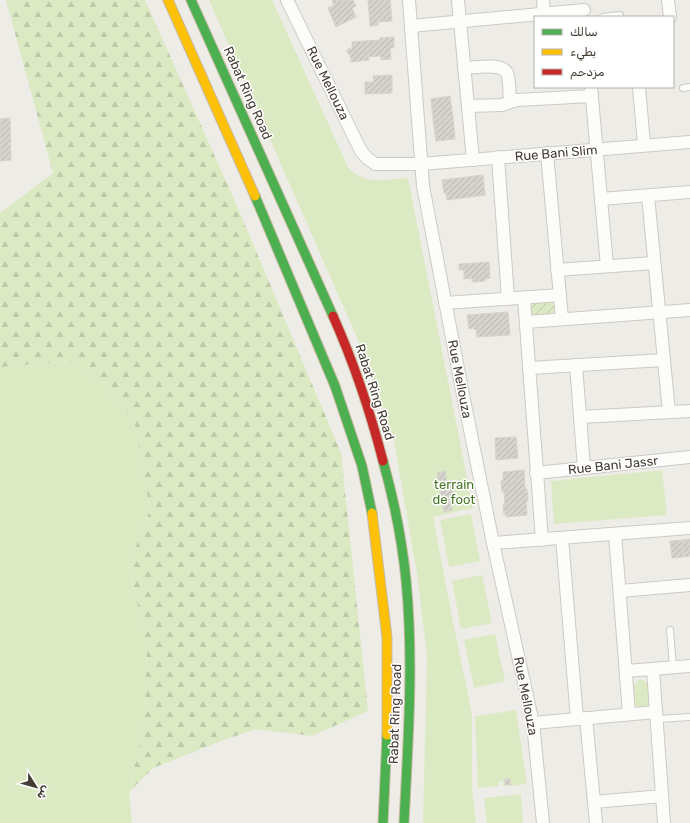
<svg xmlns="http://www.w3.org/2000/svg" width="690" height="823" viewBox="0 0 690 823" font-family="Rubik,Cairo,sans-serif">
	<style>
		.green { fill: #dceac4 }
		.forest { fill: url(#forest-firs) }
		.garden { fill: url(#garden-furrows) }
		.building { fill: url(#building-hatch); stroke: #d6d3cc }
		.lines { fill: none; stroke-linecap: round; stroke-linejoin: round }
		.lane-casing { stroke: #cccac4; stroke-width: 8 }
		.street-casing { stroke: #cccac4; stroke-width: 14 }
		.fast-casing { stroke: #c7b9a1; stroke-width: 11 }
		.slow-casing { stroke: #c7b9a1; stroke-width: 11 }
		.jam-casing { stroke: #c7b9a1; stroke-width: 11 }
		.lane { stroke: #fcfcfb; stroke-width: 6 }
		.street { stroke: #fcfcfb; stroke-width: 12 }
		.fast { stroke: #4caf50; stroke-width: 9 }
		.slow { stroke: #ffc107; stroke-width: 9 }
		.jam { stroke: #c62828; stroke-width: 9 }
		.labels { text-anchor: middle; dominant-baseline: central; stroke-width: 3; stroke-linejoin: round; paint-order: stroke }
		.street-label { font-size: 13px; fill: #443d33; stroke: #fff }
		.park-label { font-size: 13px; fill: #457725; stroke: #fff }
	</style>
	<defs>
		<pattern id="forest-firs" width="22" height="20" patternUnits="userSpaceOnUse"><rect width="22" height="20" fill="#dceac4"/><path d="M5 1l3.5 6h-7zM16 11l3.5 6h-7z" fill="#becaa9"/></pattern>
		<pattern id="garden-furrows" width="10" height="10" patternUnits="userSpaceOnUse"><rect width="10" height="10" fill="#dceac4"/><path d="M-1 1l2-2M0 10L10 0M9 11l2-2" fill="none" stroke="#becaa9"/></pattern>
		<pattern id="building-hatch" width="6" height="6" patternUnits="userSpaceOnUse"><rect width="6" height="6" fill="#d6d3cd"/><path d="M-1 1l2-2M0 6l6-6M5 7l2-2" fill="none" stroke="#b9b6b0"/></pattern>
	</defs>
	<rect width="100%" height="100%" fill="#eeece6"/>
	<g class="green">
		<path d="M209,0H272L348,167C363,186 386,179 408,178L473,508L433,517L453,622L472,714V788L476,823H423L427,656L417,574L394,441L358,340Z"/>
		<polygon points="69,361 106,385 135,424 150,510 129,565 147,646 145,719 129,792 132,823 0,823 0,367"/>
		<polygon points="662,470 667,515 554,524 551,481"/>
		<polygon points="471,514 480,561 449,567 440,520"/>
		<polygon points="482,575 492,623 461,629 452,581"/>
		<polygon points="495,634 505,681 474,688 464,640"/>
		<polygon points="639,680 643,680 649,684 651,704 645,708 639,708 634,704 634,685"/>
		<polygon points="516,710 527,784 510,786 510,779 505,779 505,786 503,786 503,781 499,782 499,786 478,788 475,716"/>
		<polygon points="521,794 523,823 487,823 484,798"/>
	</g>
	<polygon class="forest" points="6,0 145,0 238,208 341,453 368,711 312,736 256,729 221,741 153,768 129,792 145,719 147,646 129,565 150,510 135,424 106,385 69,361 0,367 0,213 53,173"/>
	<path class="garden" d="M549,301C556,303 557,310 552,314L535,316L530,312L531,305L535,302Z"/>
	<g class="building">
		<polygon points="332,0 353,0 356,6 352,8 356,17 336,27 328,8 334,5"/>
		<polygon points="368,0 390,0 392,21 378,22 378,25 370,26"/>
		<polygon points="394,37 394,48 390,48 391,59 381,60 381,56 368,57 369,60 351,62 350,54 348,54 347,51 348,49 352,49 352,42 380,40 380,38"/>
		<polygon points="392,75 392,93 365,94 365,82 374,82 373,76"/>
		<polygon points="450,96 453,117 433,119 431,99"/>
		<polygon points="453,117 455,139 436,141 433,119"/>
		<polygon points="10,118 11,160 0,161 0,119"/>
		<polygon points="483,175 485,195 447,200 446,193 444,193 442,180"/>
		<polygon points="489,262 490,278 485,279 485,281 472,282 472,278 464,279 464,270 459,270 459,264"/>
		<polygon points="508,312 510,335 477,337 476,330 473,328 469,329 467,315"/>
		<polygon points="516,437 518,458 496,460 495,438"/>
		<polygon points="524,470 525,489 527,489 528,501 526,501 527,515 506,517 506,514 504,514 503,505 505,505 504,492 502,492 501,481 503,481 503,472"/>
		<polygon points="445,471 447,484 451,484 453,495 450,496 452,510 444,512 437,473"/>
		<polygon points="690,539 690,556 684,557 682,540"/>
		<polygon points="681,540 683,557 672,558 670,541"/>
		<rect x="505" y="779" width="5" height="6"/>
	</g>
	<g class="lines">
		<defs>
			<g id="lane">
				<polyline points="603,17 620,15"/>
				<polyline points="683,88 690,87"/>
				<polyline points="670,630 673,667"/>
				<polyline points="657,719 690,717"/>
			</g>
			<g id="street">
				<polyline points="287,0 361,151 367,158 375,164 421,164 690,142"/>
				<polyline points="409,0 423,186 463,395 493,543 533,723 543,823"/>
				<polyline points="458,0 473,160"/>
				<polyline points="543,0 544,14"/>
				<polyline points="668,0 670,17"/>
				<polyline points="411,26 584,10"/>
				<path d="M464,68C475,68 501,62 507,73C510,81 509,93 510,102"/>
				<polyline points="591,87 607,266"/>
				<polyline points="639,87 644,145"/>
				<polyline points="468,106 502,105 517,100 592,96"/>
				<polyline points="547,153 562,319"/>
				<polyline points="498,157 508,299"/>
				<polyline points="648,196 669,412"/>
				<polyline points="601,199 690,192"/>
				<polyline points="557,270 654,263"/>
				<polyline points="524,298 542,540"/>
				<polyline points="445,303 560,295"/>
				<polyline points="526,322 690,310"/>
				<polyline points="576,365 584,468"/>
				<polyline points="529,368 664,360"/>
				<polyline points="580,417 690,411"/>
				<polyline points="536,473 690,457"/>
				<polyline points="615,534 629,714"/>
				<polyline points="562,538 577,719"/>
				<polyline points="493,543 690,528"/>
				<polyline points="620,591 690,585"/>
				<polyline points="653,669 664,823"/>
				<polyline points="626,671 690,666"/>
				<polyline points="586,718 596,823"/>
				<polyline points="533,723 656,712"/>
				<polyline points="594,802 662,796"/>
			</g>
			<g id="fast">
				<polyline points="191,0 333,316"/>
				<polyline points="255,196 335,386 362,466 372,513"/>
				<path d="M383,461C394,500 402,540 406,580C414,661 408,742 404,823"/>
				<polyline points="383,823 387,735"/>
			</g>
			<g id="slow">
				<polyline points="168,0 255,196"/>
				<polyline points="372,513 387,637 387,735"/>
			</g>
			<path id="jam" d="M333,316C354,363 370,411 383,461"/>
		</defs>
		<use href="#lane" class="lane-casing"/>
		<use href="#street" class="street-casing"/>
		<use href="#fast" class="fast-casing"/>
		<use href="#slow" class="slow-casing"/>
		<use href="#jam" class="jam-casing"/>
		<use href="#lane" class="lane"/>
		<use href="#street" class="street"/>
		<use href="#fast" class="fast"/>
		<use href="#slow" class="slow"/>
		<use href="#jam" class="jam"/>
	</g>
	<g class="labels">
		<g class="street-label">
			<text transform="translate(328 83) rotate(64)">Rue Mellouza</text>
			<text transform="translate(248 93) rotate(66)">Rabat Ring Road</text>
			<text transform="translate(556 153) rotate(-5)">Rue Bani Slim</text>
			<text transform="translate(460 379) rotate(79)">Rue Mellouza</text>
			<text transform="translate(375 392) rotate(72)">Rabat Ring Road</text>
			<text transform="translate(613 465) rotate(-6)">Rue Bani Jassr</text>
			<text transform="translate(526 696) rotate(79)">Rue Mellouza</text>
			<text transform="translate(395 714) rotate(-88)">Rabat Ring Road</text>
		</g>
		<g class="park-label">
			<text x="454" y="484">terrain<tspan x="454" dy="15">de foot</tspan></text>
		</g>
	</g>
	<rect x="534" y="16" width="140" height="72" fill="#ffffff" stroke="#b4b1ad"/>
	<rect x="542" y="29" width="20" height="6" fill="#4caf50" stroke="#b4b1ad"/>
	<text x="570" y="36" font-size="12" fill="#443d33">سالك</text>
	<rect x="542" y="49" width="20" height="6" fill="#ffc107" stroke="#b4b1ad"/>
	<text x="570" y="56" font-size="12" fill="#443d33">بطيء</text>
	<rect x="542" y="69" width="20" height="6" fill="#c62828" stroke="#b4b1ad"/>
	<text x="570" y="76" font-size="12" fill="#443d33">مزدحم</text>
	<g transform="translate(36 787) rotate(127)" stroke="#ffffff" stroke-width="3" paint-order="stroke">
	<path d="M0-3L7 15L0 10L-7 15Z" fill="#443d33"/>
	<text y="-6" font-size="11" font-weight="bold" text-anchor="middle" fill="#443d33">ش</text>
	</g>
</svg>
